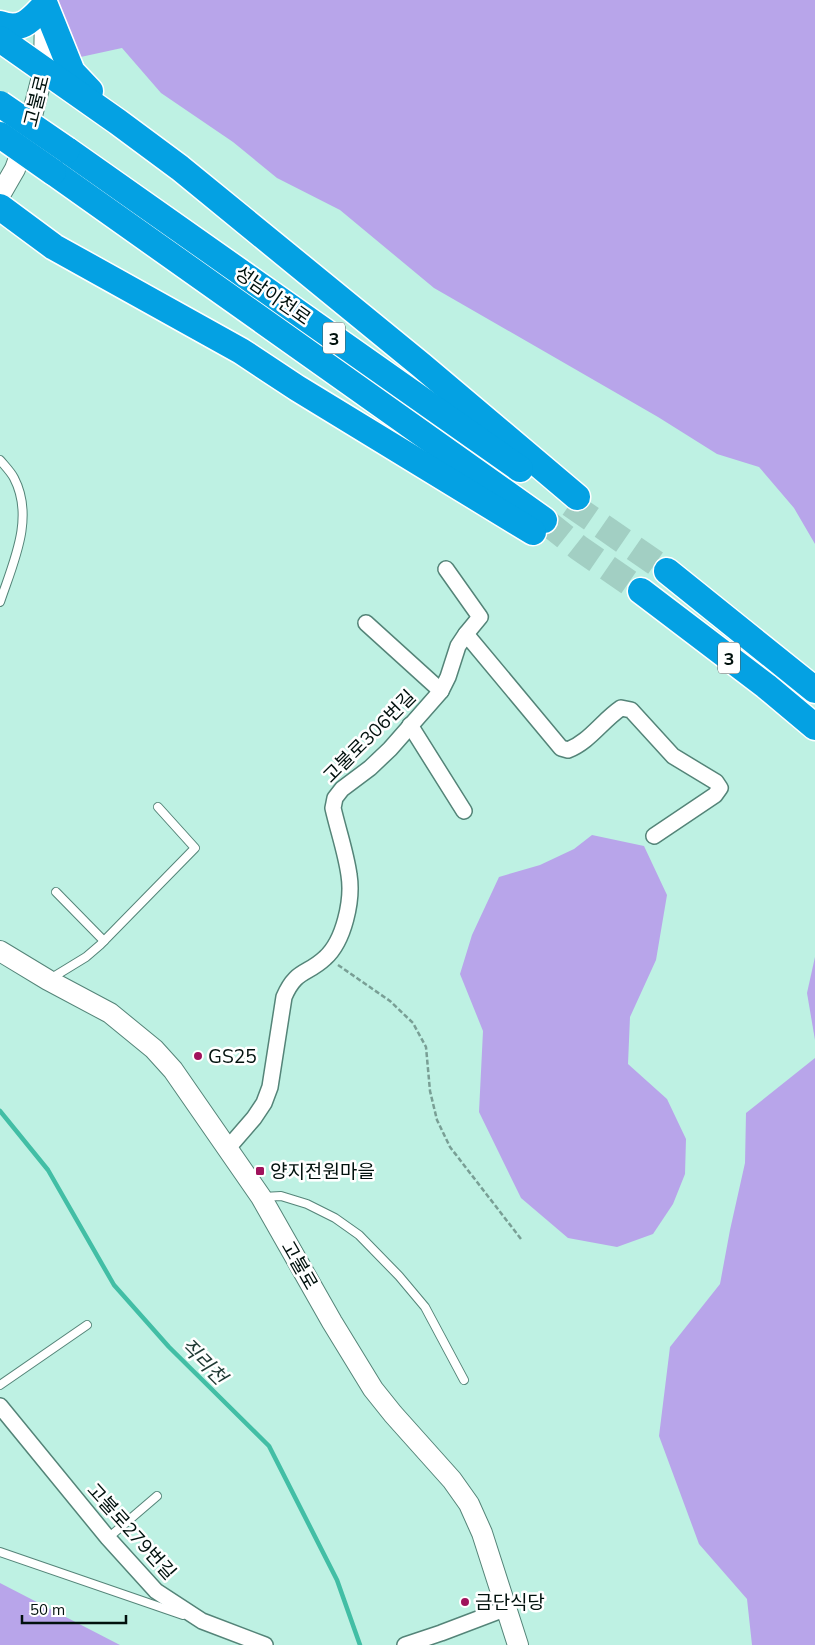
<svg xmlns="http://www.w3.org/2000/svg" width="815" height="1645" viewBox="0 0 815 1645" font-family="Mulish,'Noto Sans KR',sans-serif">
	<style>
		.green { fill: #b8a5ea }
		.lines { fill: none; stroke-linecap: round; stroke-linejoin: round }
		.stream { stroke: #42bea5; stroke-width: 4.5 }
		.highway-tunnel { stroke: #a2cfc3; stroke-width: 26; stroke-dasharray: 26 13; stroke-linecap: butt }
		.lane-casing { stroke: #548478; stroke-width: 10 }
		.street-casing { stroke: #548478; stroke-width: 18 }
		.secondary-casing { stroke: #548478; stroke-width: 22 }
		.highway-casing { stroke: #fff; stroke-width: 29 }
		.path { stroke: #799f95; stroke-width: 2.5; stroke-dasharray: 5 2.5; stroke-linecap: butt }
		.lane { stroke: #fff; stroke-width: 8 }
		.street { stroke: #fff; stroke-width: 15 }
		.secondary { stroke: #fff; stroke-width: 20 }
		.highway { stroke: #04a1e3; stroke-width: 26 }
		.highway-bridge-casing { stroke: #fff; stroke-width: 29; stroke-linecap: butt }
		.highway-bridge { stroke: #04a1e3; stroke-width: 26 }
		.poi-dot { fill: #a0125c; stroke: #fff; stroke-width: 2 }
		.labels { text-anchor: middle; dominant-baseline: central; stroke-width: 5; stroke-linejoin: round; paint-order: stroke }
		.shield { fill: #fff; stroke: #4d5856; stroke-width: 1 }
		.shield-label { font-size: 18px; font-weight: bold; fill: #01110d }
		.street-label { font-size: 19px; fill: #01110d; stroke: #fff }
		.poi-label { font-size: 19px; fill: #01110d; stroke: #fff; text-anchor: start }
		.water-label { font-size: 20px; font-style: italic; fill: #1f3933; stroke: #fff }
	</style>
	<rect width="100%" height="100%" fill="#bef1e3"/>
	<g class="green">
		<polygon points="54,0 815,0 815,544 794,508 759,467 717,454 658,417 434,288 340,210 277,178 233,142 161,93 122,48 76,58"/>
		<polygon points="592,835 644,846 667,895 656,960 630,1017 628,1064 667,1099 686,1139 685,1174 673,1204 653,1234 617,1247 568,1238 521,1198 479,1112 483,1031 460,974 472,935 499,877 540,865 574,849"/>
		<polygon points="815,957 815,1040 807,993"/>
		<polygon points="815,1058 815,1645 752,1645 747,1599 699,1544 659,1436 670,1347 720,1284 730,1230 745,1163 746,1113"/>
		<polygon points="0,1583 118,1644 120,1645 0,1645"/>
	</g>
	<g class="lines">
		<polyline class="stream" points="0,1111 48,1170 114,1285 169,1347 269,1446 337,1580 360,1645"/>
		<g class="highway-tunnel">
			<polyline points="570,504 667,571"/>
			<polyline points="545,521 579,548 641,591"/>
		</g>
		<defs>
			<g id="lane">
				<path d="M0,460C5,466 11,472 14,478C35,518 13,563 0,602"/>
				<polyline points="56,892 104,941"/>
				<polyline points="50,979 86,957 100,945 195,848 158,807"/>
				<polyline points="263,1197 281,1196 307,1204 335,1218 359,1235 399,1276 425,1307 464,1380"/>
				<polyline points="0,1385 87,1325"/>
				<polyline points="108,1538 157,1496"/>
				<polyline points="0,1552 183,1615"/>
			</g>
			<g id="street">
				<polyline points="446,569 480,617 466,634"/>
				<polyline points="366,623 441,691"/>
				<polyline points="410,725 464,811"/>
				<path d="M228,1148L254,1118L264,1103L270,1087L284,997C296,969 307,975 325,958C344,941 353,900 349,875C346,853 338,830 333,808L335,798L342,789L370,768L390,749L441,691L448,677L458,646L466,634L561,748L568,750C589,742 602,721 621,708L631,710L673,756L716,782L720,788L715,795L654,836"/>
				<polyline points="0,1406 108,1538 156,1591 202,1621 265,1645"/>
				<polyline points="405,1645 441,1633 507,1608"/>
			</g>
			<g id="secondary">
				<polyline points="0,195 15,169 26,139 44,69 45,13"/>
				<polyline points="0,951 48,980 110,1013 154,1049 173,1070 261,1197 332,1322 373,1389 393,1414 452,1480 469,1504 482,1533 518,1645"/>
			</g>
			<g id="highway">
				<path d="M0,24C22,32 31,20 45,5L72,72L90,91"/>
				<polyline points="0,39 118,122 180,168 421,365 577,497"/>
				<polyline points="67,150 520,469"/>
				<polyline points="53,172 544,520"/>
				<polyline points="0,207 54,247 241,351 297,388 533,532"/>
				<polyline points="667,571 815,690"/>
				<polyline points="641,591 766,686 815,727"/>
			</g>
		</defs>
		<use href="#lane" class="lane-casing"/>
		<use href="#street" class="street-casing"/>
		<use href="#secondary" class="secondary-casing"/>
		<use href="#highway" class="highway-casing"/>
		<polyline class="path" points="338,965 390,1001 413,1023 426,1047 430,1091 437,1120 450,1147 521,1239"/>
		<use href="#lane" class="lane"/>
		<use href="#street" class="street"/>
		<use href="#secondary" class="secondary"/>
		<use href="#highway" class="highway"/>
		<defs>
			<g id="highway-bridge">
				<polyline points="0,104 67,150"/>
				<polyline points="0,135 53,172"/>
			</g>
		</defs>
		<use href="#highway-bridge" class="highway-bridge-casing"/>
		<use href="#highway-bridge" class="highway-bridge"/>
	</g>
	<g class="poi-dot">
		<circle cx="198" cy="1056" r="5"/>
		<rect x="255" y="1166" width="10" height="10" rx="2.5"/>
		<circle cx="465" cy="1602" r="5"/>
	</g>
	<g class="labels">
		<g class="shield">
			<rect x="323" y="322.5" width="22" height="31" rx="4"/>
			<rect x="718" y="642.5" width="22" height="31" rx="4"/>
		</g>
		<g class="shield-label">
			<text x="334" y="338">3</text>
			<text x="729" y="658">3</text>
		</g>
		<g class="street-label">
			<text transform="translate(36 101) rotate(-76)">고불로</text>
			<text transform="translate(273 295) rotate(35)">성남이천로</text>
			<text transform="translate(369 736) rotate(-45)">고불로306번길</text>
			<text transform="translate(300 1265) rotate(60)">고불로</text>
			<text transform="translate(132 1531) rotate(48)">고불로279번길</text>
		</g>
		<g class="poi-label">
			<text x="208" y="1056">GS25</text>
			<text x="270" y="1171">양지전원마을</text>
			<text x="475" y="1602">금단식당</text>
		</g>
		<g class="water-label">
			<text transform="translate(204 1361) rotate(45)">직리천</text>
		</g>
	</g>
	<path d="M22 1615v8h104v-8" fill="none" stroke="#01110d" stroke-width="2.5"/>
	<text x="30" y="1615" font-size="15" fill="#01110d" stroke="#ffffff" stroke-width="4" paint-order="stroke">50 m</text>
</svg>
